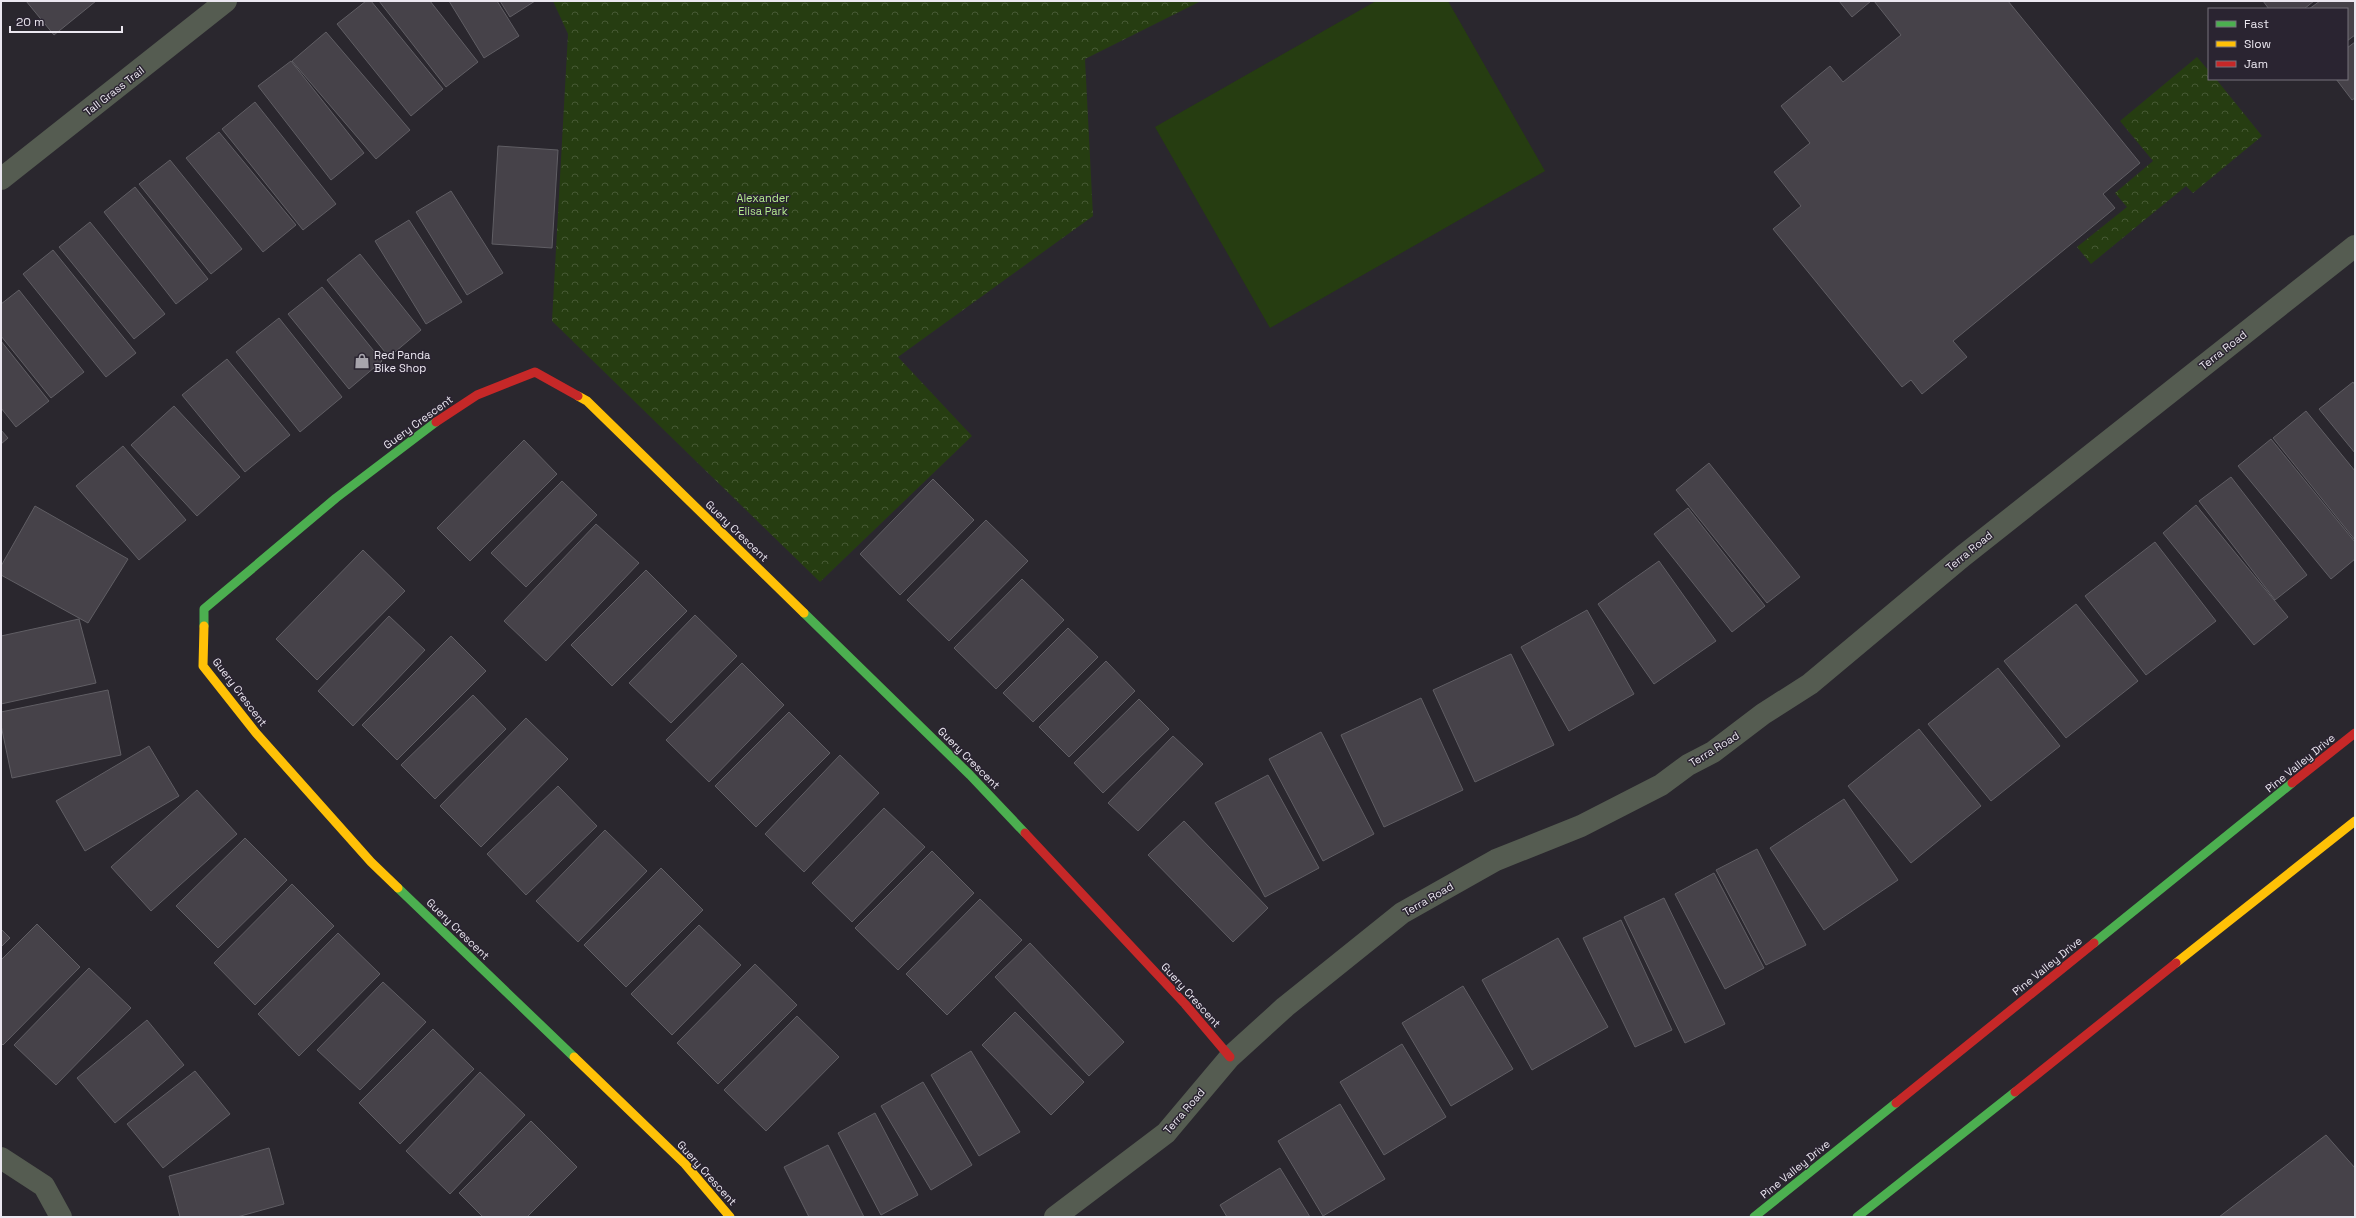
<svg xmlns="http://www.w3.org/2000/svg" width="2356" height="1218" viewBox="0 0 2356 1218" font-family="'Space Grotesk',sans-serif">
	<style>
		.park { fill: url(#park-crowns) }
		.pitch { fill: #263d11 }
		.building { fill: #464249; stroke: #605e64 }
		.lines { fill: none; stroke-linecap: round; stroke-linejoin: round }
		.street { stroke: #555c51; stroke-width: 22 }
		.fast { stroke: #4caf50; stroke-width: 9 }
		.slow { stroke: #ffc107; stroke-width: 9 }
		.jam { stroke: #c62828; stroke-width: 9 }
		.labels { text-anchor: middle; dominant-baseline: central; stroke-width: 3; stroke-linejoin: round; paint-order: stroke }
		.street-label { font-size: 11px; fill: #ebe7f0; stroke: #2a2431 }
		.park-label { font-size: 11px; fill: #b4eb8e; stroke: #2a2431 }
		.poi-label { font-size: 11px; fill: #ebe7f0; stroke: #2a2431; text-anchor: start }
	</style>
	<defs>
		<pattern id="park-crowns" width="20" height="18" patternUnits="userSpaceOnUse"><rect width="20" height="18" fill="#263d11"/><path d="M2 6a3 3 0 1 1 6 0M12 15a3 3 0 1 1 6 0" fill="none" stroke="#465934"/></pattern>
	</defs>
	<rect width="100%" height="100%" fill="#2a272e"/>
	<g class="park">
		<polygon points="553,1 1201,1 1085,59 1093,216 898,357 972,436 820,582 552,321 568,34"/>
		<polygon points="2197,57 2209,71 2209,79 2216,79 2262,136 2193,193 2186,186 2091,264 2077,247 2127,207 2115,193 2153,161 2120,121"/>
	</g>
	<polygon class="pitch" points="1376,1 1448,1 1545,171 1270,328 1155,127"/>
	<g class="building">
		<polygon points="26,1 96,1 54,35"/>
		<polygon points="366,1 371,1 443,89 411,116 337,24"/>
		<polygon points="379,1 430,1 478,62 446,87"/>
		<polygon points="449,1 497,1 519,36 484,58"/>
		<polygon points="500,1 535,1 510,17"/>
		<polygon points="1839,1 1871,1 1852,17"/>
		<polygon points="1874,1 2008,1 2140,163 2103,194 2115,208 1953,341 1967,357 1922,394 1911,380 1902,387 1773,229 1801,206 1774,172 1810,143 1781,106 1830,66 1843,82 1901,35"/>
		<polygon points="2263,1 2314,1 2304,9 2269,9"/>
		<polygon points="2320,1 2355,1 2355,35 2347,41 2347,9 2309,9"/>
		<polygon points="326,32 410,130 376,159 292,61"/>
		<polygon points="2355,42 2355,98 2352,100 2336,79 2347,79 2347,48"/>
		<polygon points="291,61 364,153 331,180 258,86"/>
		<polygon points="255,102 336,204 303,230 222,129"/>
		<polygon points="219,132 296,225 263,252 186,158"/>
		<polygon points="498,146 558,150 552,248 492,244"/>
		<polygon points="170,160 242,249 211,274 139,184"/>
		<polygon points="135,187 208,279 176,304 104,212"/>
		<polygon points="451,191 503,273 467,295 416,212"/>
		<polygon points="409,220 462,302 426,324 375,241"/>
		<polygon points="90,222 165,314 134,339 59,247"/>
		<polygon points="53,250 136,353 106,377 23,274"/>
		<polygon points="360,254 421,330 389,357 327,280"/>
		<polygon points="322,287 382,361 349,389 288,314"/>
		<polygon points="19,290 84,372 51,398 1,336 1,304"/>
		<polygon points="279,318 342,397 300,432 236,352"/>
		<polygon points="1,341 49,401 16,427 1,408"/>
		<polygon points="227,359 290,435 245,472 182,395"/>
		<polygon points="2353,382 2355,385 2355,453 2319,409"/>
		<polygon points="174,406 240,477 197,516 131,445"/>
		<polygon points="2306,411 2355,471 2355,540 2273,438"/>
		<polygon points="1,430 8,438 1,444"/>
		<polygon points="2271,439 2355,542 2355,559 2331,579 2238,466"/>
		<polygon points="524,440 557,474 470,561 437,528"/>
		<polygon points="123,446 186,520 139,560 76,486"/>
		<polygon points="1709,463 1800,577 1767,603 1676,490"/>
		<polygon points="2231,477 2307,575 2275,600 2199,501"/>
		<polygon points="933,479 974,520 900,595 860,554"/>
		<polygon points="562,481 597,515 526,587 491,553"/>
		<polygon points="2196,505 2288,617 2254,645 2163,533"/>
		<polygon points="35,506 128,559 88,623 1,575 1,566"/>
		<polygon points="1688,508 1765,606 1732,632 1654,534"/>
		<polygon points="986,520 1028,561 949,641 907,600"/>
		<polygon points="596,524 639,563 546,661 504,621"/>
		<polygon points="2155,542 2216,621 2146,675 2085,596"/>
		<polygon points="363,550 405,591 317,680 276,639"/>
		<polygon points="1659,561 1716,641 1654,684 1598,604"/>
		<polygon points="646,570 687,611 612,686 571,645"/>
		<polygon points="1022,579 1064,620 996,689 954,648"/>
		<polygon points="2076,604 2138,681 2066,738 2004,661"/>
		<polygon points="1587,610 1634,694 1569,731 1521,647"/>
		<polygon points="695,615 737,656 671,723 629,683"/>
		<polygon points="389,616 425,650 353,726 318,691"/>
		<polygon points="79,619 96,683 1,704 1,636"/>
		<polygon points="1068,628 1098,657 1033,722 1003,693"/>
		<polygon points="451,636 486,671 397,760 362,725"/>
		<polygon points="1511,654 1554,745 1475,782 1433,690"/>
		<polygon points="1106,661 1135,691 1069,757 1039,727"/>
		<polygon points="742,663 784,705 709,782 666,740"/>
		<polygon points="1998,668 2060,746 1991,801 1928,724"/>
		<polygon points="108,690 121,755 12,778 1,725 1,712"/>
		<polygon points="473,695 506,729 435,799 401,765"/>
		<polygon points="1421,698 1463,790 1384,827 1341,735"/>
		<polygon points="1139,699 1169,729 1103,793 1074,763"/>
		<polygon points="789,712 830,753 756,827 715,786"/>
		<polygon points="526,718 568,759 481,847 440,806"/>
		<polygon points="1919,729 1981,806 1911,863 1848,786"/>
		<polygon points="1321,732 1374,834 1323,861 1269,759"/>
		<polygon points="1173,736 1203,764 1138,831 1108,803"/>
		<polygon points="149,746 179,796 85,851 56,801"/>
		<polygon points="840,755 879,793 804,872 765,834"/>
		<polygon points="1268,775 1319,868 1265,897 1215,803"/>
		<polygon points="558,786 597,826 526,895 487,854"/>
		<polygon points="197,790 237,834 151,911 111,867"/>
		<polygon points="1844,799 1898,880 1824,930 1770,848"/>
		<polygon points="884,808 925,847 852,922 812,883"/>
		<polygon points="1184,821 1268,908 1233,942 1148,855"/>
		<polygon points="605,830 647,871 578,942 536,901"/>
		<polygon points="245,838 287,880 218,948 176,906"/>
		<polygon points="1757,849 1806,945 1766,965 1716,870"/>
		<polygon points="932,851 974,893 898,970 855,928"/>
		<polygon points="661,868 703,910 626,987 584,945"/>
		<polygon points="1714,873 1764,968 1725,989 1675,894"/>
		<polygon points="292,884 334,926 255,1005 214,963"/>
		<polygon points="1664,898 1725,1024 1685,1043 1624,917"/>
		<polygon points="980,899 1022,940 947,1015 906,974"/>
		<polygon points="1621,920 1672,1030 1635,1047 1583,938"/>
		<polygon points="37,924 80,967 3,1045 1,1043 1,960"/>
		<polygon points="699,925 741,965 672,1035 631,994"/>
		<polygon points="1,929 10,938 1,947"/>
		<polygon points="338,933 380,974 299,1056 258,1014"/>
		<polygon points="1558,938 1608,1027 1532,1070 1482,980"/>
		<polygon points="1030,943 1124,1042 1089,1076 995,977"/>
		<polygon points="755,964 797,1005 718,1084 677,1043"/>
		<polygon points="89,968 131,1008 56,1085 14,1045"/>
		<polygon points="383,982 426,1022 360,1090 317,1050"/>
		<polygon points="1463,986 1513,1069 1451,1106 1402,1023"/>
		<polygon points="1015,1012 1084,1082 1051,1115 982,1045"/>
		<polygon points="797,1016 839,1057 766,1131 724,1090"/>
		<polygon points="147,1020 184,1065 115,1123 77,1078"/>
		<polygon points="433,1029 474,1069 400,1144 359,1103"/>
		<polygon points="1402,1044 1446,1117 1384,1155 1340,1082"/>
		<polygon points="971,1051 1020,1132 979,1156 931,1075"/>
		<polygon points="195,1071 230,1114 163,1168 127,1124"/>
		<polygon points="480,1072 525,1115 450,1194 406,1151"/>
		<polygon points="923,1082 972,1165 931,1190 881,1106"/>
		<polygon points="1340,1104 1385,1179 1323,1216 1278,1141"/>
		<polygon points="875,1113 918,1195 881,1215 838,1133"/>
		<polygon points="531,1121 577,1167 527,1217 483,1217 459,1193"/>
		<polygon points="2326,1135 2355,1168 2355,1217 2219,1217"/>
		<polygon points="828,1145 864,1217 809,1217 784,1167"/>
		<polygon points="269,1148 284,1204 237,1217 180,1217 169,1176"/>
		<polygon points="1280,1168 1310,1217 1227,1217 1220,1205"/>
	</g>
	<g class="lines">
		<g class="street">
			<polyline points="1,179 226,1"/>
			<polyline points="1,1158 44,1186 61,1217"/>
			<polyline points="1055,1217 1166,1133 1230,1057 1285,1007 1402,913 1496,860 1581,826 1661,785 1688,765 1713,752 1763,714 1810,684 1963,556 2355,246"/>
		</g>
		<g class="fast">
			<polyline points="804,613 970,775 1025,833"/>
			<polyline points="204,626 204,609 336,498 436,422"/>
			<polyline points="398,888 574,1057"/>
			<polyline points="2094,943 2292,783"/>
			<polyline points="1754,1217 1896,1103"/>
			<polyline points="1857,1217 2015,1092"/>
		</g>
		<g class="slow">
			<polyline points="578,396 587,401 804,613"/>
			<polyline points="204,626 203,666 256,733 371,862 398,888"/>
			<polyline points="2176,963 2355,821"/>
			<polyline points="574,1057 685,1164 730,1217"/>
		</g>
		<g class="jam">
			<polyline points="436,422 477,395 535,372 578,396"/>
			<polyline points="2292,783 2355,733"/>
			<polyline points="1025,833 1185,1004 1230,1057"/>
			<polyline points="2015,1092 2176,963"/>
			<polyline points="1896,1103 2094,943"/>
		</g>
	</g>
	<defs>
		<symbol id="shop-bare" viewBox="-9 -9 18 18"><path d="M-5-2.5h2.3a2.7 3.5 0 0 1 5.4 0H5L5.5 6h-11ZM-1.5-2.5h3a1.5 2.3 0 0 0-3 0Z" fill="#a7a4ac" stroke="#2a2431" stroke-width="2.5" paint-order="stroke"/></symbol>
	</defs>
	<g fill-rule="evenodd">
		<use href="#shop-bare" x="351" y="350" width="22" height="22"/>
	</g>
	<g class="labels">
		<g class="street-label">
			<text transform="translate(114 91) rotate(-38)">Tall Grass Trail</text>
			<text transform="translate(2223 350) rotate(-38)">Terra Road</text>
			<text transform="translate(418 422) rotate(-36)">Guery Crescent</text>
			<text transform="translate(737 531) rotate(44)">Guery Crescent</text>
			<text transform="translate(1969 551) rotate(-39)">Terra Road</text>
			<text transform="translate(240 692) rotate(53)">Guery Crescent</text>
			<text transform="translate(1714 749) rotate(-32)">Terra Road</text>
			<text transform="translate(969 758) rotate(45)">Guery Crescent</text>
			<text transform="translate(2300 763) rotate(-39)">Pine Valley Drive</text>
			<text transform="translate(1428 899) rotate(-30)">Terra Road</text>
			<text transform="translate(458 929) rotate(44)">Guery Crescent</text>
			<text transform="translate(2047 966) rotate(-39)">Pine Valley Drive</text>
			<text transform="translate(1191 995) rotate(48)">Guery Crescent</text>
			<text transform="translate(1184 1111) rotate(-49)">Terra Road</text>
			<text transform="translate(1795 1169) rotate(-39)">Pine Valley Drive</text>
			<text transform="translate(707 1173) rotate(48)">Guery Crescent</text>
		</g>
		<g class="park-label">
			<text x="763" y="198">Alexander<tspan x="763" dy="13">Elisa Park</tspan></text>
		</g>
		<g class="poi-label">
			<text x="374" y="355">Red Panda<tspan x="374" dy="13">Bike Shop</tspan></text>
		</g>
	</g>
	<rect width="2356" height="1218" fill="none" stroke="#ebe7f0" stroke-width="4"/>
	<rect x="2208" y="8" width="140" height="72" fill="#2a2431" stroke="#77727d"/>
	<rect x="2216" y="21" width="20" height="6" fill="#4caf50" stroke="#77727d"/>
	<text x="2244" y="28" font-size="12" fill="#ebe7f0">Fast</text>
	<rect x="2216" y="41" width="20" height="6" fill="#ffc107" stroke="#77727d"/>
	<text x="2244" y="48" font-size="12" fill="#ebe7f0">Slow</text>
	<rect x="2216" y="61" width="20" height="6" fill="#c62828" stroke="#77727d"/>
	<text x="2244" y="68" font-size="12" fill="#ebe7f0">Jam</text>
	<path d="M10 26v6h112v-6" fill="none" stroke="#ebe7f0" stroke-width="2"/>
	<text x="16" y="26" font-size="12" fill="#ebe7f0" stroke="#2a2431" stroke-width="3" paint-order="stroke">20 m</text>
</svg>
